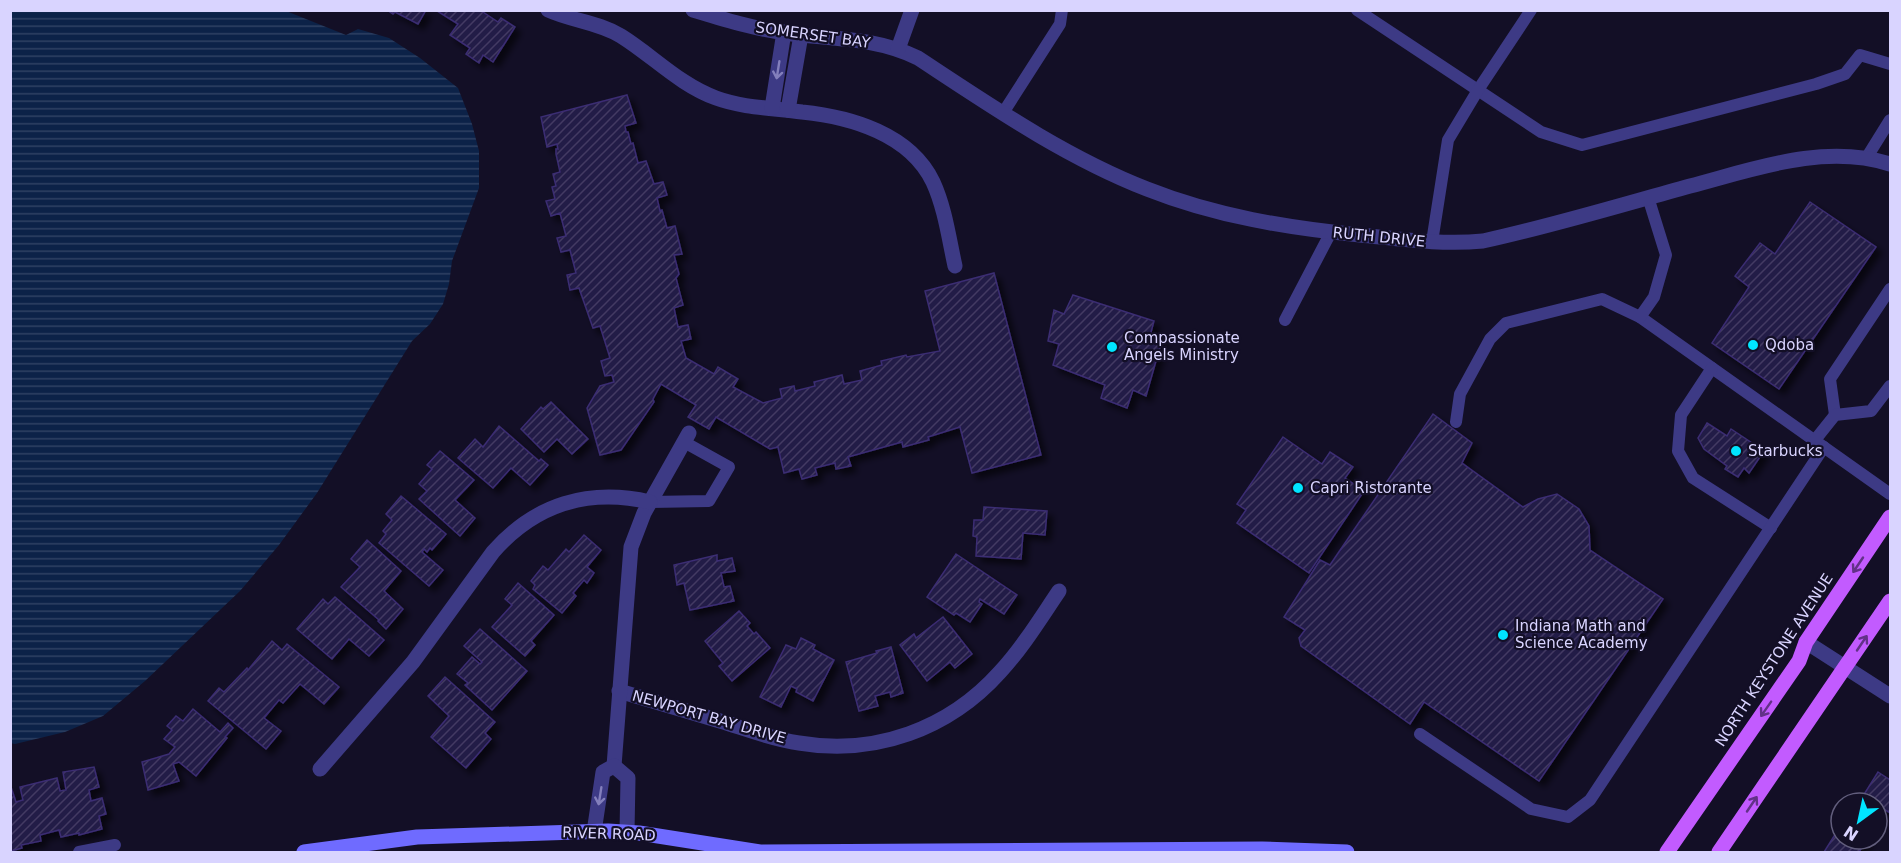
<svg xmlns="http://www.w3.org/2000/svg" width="1901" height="863" viewBox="0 0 1901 863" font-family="'DejaVu Sans',sans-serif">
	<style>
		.water { fill: url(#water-rules) }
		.building { fill: url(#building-hatch); stroke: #3b2d73; stroke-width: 1.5; filter: url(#shadow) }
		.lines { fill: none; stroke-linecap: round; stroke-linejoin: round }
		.lane { stroke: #3d3a85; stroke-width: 12 }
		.street { stroke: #3d3a85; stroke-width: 15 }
		.secondary { stroke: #6f6bff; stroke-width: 15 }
		.primary { stroke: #c25bff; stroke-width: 15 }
		.oneway { stroke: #837fbc }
		.oneway2 { stroke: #623188 }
		.poi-dot { fill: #00e5ff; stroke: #130f26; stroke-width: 2 }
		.labels { text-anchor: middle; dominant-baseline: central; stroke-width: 4.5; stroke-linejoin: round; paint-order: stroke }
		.street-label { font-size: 15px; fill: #d9d4ff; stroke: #130f26 }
		.poi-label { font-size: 15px; fill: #d9d4ff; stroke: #130f26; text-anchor: start }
	</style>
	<defs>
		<pattern id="water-rules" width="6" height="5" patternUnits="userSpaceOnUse" patternTransform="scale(1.5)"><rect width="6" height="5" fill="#0c2248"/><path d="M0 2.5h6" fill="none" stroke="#2f4163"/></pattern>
		<pattern id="building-hatch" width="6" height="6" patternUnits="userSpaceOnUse" patternTransform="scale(1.5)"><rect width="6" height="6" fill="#241b47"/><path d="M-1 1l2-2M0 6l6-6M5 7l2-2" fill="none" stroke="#433b63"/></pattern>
		<filter id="shadow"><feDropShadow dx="5.5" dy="5.5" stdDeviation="3" flood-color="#0009"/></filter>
	</defs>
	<rect width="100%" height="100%" fill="#130f26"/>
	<polygon class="water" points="11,10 286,11 346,35 358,29 389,38 420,58 458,88 472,124 479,151 479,188 452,261 449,284 443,304 430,324 412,341 317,493 279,545 240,591 145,681 103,716 65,732 15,744 10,743"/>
	<g class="building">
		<polygon points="387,10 426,10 418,24 395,12 393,14"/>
		<polygon points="480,10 498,22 501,18 515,27 493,62 483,55 479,63 466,54 470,48 450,35 458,24 437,11"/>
		<polygon points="627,95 636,123 625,126 626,132 628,132 631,144 633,143 638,163 646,161 654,184 663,182 667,195 657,198 660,211 662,210 667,228 675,226 682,254 674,255 679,274 676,278 683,305 674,308 678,327 688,325 691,339 681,341 686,358 714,374 718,367 738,379 733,387 763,403 782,398 780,389 794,386 795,391 815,386 814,382 842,375 844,384 862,380 860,371 882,365 881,361 906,355 907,357 940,351 925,291 994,273 1041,455 972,473 960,427 928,437 929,440 903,447 902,442 848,457 851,466 836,469 835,463 815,468 817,475 802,479 799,469 784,473 778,447 770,449 716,417 709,429 688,417 696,405 661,384 653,399 654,402 621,450 600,455 587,408 600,386 614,382 612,375 605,376 601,361 610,358 600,326 593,328 579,288 570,290 567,275 576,273 570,250 561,252 557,238 566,236 560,213 551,216 546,201 555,199 552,187 556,186 553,174 560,172 556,154 556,149 558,149 557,144 547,147 541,117"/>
		<polygon points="1810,202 1876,247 1779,389 1712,343 1749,287 1735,276 1760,243 1775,254"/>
		<polygon points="1073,295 1154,321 1150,336 1162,340 1146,396 1133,390 1127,408 1101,398 1105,385 1053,365 1059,344 1048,341 1054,310 1064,314"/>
		<polygon points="551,402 588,439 572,454 557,439 544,452 521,429 541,407 543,409"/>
		<polygon points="1433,414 1472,443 1462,463 1523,507 1538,499 1557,494 1579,509 1589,526 1590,550 1663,599 1539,781 1424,702 1410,724 1301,646 1299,638 1305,630 1284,617 1320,560 1330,565"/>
		<polygon points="1707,423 1727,436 1731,429 1764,451 1749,473 1744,468 1738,477 1725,469 1727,466 1704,449 1698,438"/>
		<polygon points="499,426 539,461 541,459 548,465 530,485 511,468 493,488 458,458 475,439 483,447"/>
		<polygon points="1283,437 1322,464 1330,452 1353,467 1345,478 1364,491 1309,573 1237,523 1246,510 1237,504"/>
		<polygon points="440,451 474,480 455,500 475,518 460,536 419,499 427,491 419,484 432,469 427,465"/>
		<polygon points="401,496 446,534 432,550 430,548 427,552 424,549 422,552 443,570 429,586 379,543 386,534 383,531 392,520 386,514"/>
		<polygon points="984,507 1047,511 1045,535 1023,533 1021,559 976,556 977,537 973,536 974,520 983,520"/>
		<polygon points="584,535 601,550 587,567 594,573 587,583 584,580 573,593 576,596 562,613 533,589 535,585 531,581 543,566 548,570 566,549 569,552"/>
		<polygon points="367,540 401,571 384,591 403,609 386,629 378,621 379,620 341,587 360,567 351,559"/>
		<polygon points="956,554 1017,595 1004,614 980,599 979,602 982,604 970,622 956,613 954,615 927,597"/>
		<polygon points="717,555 717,561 732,558 735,571 721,573 724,587 730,586 734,601 690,610 684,583 677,585 674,565"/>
		<polygon points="518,583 554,615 531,641 535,645 525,656 492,627 512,605 505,599"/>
		<polygon points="335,597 384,640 369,656 349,639 332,659 297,629 323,599 328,604"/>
		<polygon points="739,611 750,623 747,626 754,634 756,632 770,648 732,681 719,666 723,663 705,641"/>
		<polygon points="943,617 972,654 955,668 950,662 927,681 900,645 914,634 916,638"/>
		<polygon points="480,629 527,671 492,710 465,685 468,683 457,674 472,657 480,664 482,662 464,646"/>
		<polygon points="801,638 815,645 813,649 834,660 813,701 796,692 797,689 791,686 781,707 760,697 786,645 796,649"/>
		<polygon points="272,641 282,650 287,644 339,687 324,704 300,684 283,703 279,700 264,718 281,731 266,749 208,701 219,688 224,692 247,668 248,670"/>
		<polygon points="891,647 903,693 891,697 890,692 875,696 878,706 859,711 846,662 877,653 876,651"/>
		<polygon points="445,677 495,722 485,733 491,739 466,768 431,737 449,716 428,696"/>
		<polygon points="193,709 220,732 228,723 233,728 225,737 227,738 196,776 179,762 173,764 179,781 148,790 142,762 169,754 175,747 164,739 172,730 167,726 176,716 183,721"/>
		<polygon points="94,767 99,787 89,790 91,801 102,798 106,814 99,816 102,829 79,835 79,833 61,837 59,830 40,835 41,841 21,845 22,848 11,851 10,784 16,802 23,800 20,787 57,778 60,791 66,790 63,772"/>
		<polygon points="1878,772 1890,780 1890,813 1877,805 1877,803 1863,796"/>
		<polygon points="1841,825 1841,839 1867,839 1859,852 1824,852"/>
	</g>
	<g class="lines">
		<g class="lane">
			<polyline points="1357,10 1541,132 1582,145 1816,84 1845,74 1860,55 1890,64"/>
			<polyline points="1003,113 1060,24 1062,10"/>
			<polyline points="1867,157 1890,120"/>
			<polyline points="1432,242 1448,140 1478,90 1531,10"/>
			<polyline points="1640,317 1890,494"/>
			<polyline points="1285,320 1331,232"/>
			<polyline points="1712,368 1681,415 1678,451 1693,478 1771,528"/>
			<polyline points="1835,415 1830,379 1890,289"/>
			<polyline points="1456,422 1460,394 1490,339 1506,323 1602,299 1640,317 1654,297 1666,255 1648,197"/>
			<polyline points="1815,440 1835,415 1871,411 1890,386"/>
			<polyline points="650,502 709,501 729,467 684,442"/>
			<polyline points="1420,734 1531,809 1568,817 1590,800 1824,447"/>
			<polyline points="79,852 115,845"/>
		</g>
		<g class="street">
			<path d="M548,10C572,21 598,22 621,36C653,56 680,85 716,98C743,108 773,108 802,112C851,117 910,134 933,182C945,208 949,239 955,266"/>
			<path d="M693,10C726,20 758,30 792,34C835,39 878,38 918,58C991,106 1065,157 1147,189C1215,216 1288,228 1360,235C1401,239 1442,245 1483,241C1552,226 1621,205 1690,186C1755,169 1824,143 1890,164"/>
			<polyline points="898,49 912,10"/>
			<polyline points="772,108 784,32"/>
			<polyline points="788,110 801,35"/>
			<polyline points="1806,642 1890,696"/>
			<path d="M619,691C653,701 686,711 720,721C746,729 771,739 799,743C875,756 949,729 1000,672C1023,647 1040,619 1059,591"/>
			<polyline points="614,766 631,547 644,513 689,433"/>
			<polyline points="614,766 628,778 627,832"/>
			<path d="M320,769L413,662L493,552C535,504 589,488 650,502"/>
			<polyline points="594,832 603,772 614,766"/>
		</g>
		<polyline class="secondary" points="304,852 417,837 608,831 639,833 760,852 1262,849 1347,852"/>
		<g class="primary">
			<polyline points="1667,852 1799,661 1806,642 1890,517"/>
			<polyline points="1719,852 1890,601"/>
		</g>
	</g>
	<defs><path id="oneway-shaft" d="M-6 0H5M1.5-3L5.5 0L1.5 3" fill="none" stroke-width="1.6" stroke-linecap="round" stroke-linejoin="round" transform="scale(1.5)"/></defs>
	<g class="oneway">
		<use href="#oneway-shaft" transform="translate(778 70) rotate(99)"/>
		<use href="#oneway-shaft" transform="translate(600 796) rotate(99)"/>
	</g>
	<g class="oneway2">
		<use href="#oneway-shaft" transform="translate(1858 565) rotate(124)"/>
		<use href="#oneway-shaft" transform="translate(1862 643) rotate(-56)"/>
		<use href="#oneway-shaft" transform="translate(1766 709) rotate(125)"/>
		<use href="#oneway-shaft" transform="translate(1752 804) rotate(-56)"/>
	</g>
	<g class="poi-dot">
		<circle cx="1753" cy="345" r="6"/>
		<circle cx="1112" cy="347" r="6"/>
		<circle cx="1736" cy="451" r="6"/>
		<circle cx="1298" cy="488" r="6"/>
		<circle cx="1503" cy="635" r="6"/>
	</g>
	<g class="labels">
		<g class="street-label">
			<text transform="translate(813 35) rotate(8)">SOMERSET BAY</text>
			<text transform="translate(1379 237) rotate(6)">RUTH DRIVE</text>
			<text transform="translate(1774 660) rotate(-57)">NORTH KEYSTONE AVENUE</text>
			<text transform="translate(709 717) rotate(16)">NEWPORT BAY DRIVE</text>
			<text transform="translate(609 834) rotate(2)">RIVER ROAD</text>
		</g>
		<g class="poi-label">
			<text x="1124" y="338">Compassionate<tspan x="1124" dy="17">Angels Ministry</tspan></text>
			<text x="1765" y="345">Qdoba</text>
			<text x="1748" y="451">Starbucks</text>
			<text x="1310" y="488">Capri Ristorante</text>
			<text x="1515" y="626">Indiana Math and<tspan x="1515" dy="17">Science Academy</tspan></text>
		</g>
	</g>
	<rect width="1901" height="863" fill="none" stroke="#d9d4ff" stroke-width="24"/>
	<g transform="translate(1859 821) rotate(213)"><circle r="28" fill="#130f26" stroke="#625e7d" stroke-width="1.5"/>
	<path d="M0-4.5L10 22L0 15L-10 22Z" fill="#00e5ff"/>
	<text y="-9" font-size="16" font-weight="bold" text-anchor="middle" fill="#d9d4ff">N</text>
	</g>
</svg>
